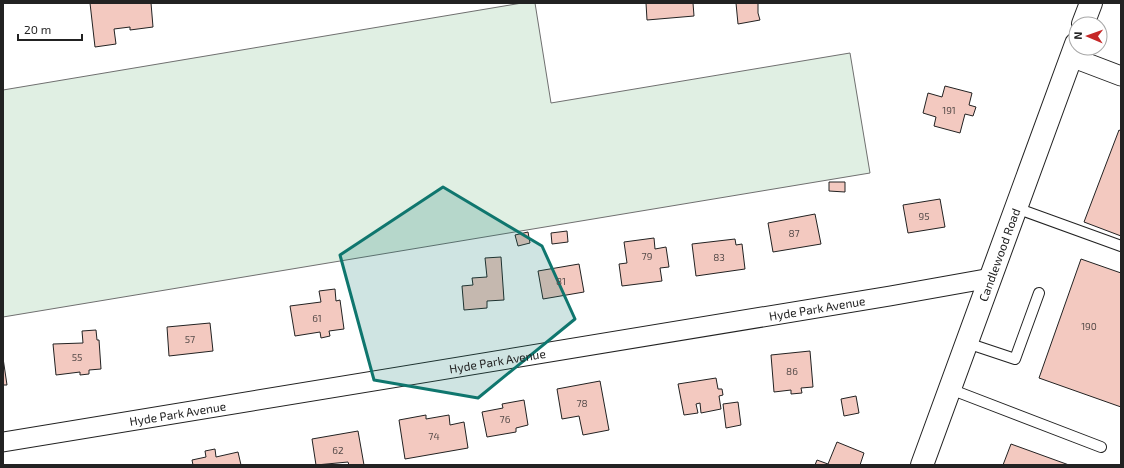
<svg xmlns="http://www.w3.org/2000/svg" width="1124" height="468" viewBox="0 0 1124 468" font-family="'Exo 2',sans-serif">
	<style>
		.green { fill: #e0efe3; stroke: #6f6f6f }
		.building { fill: #f3c9c0; stroke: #222 }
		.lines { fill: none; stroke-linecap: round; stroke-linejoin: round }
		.lane-casing { stroke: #222; stroke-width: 12 }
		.street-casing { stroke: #222; stroke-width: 21 }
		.secondary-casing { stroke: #222; stroke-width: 24 }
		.lane { stroke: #fff; stroke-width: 10 }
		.street { stroke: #fff; stroke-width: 19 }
		.secondary { stroke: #fff; stroke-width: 22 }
		.marked { fill: #0f766e; fill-opacity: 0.2; stroke: #0f766e; stroke-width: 3; stroke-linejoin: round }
		.labels { text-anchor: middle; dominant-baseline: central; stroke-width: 3; stroke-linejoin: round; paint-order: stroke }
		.number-label { font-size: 10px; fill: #564c4a }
		.street-label { font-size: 12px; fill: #222; stroke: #fff }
	</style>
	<rect width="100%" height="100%" fill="#fff"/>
	<polygon class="green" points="522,3 535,3 551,103 850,53 870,173 3,317 3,90"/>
	<g class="building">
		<polygon points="90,3 151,3 153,27 130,30 130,27 114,29 116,44 95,47"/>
		<polygon points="646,3 693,3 694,16 647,20"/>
		<polygon points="736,3 758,3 758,13 760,20 738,24"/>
		<polygon points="945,86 972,93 969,105 976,107 973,116 965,114 960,133 934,126 936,117 923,113 928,93 942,97"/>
		<polygon points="1119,130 1121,131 1121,236 1084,222"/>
		<polygon points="829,182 845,182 845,192 829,191"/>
		<polygon points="940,199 945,227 908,233 903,205"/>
		<polygon points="815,214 821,244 773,252 768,223"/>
		<polygon points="567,231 568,242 552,244 551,233"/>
		<polygon points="528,232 530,243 518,246 515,235"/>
		<polygon points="654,238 655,249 666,247 669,267 660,268 662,281 622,286 619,264 627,263 624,242"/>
		<polygon points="735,239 736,245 742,244 745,269 696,276 692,244"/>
		<polygon points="501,257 504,300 487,301 487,308 464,310 462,286 473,285 472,278 487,277 485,258"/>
		<polygon points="1081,259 1121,273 1121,407 1039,378"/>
		<polygon points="579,264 584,292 543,299 538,271"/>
		<polygon points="335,289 336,301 340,300 344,329 329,331 330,336 321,338 320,332 295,336 290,306 321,302 319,291"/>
		<polygon points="210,323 213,351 169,356 167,327"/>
		<polygon points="96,330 97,340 99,340 101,369 89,370 89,374 80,375 80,372 56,375 53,344 83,343 82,331"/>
		<polygon points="810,351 813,387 801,388 802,393 791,394 791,390 774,392 771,355"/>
		<polygon points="3,358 7,385 3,385"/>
		<polygon points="716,378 718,389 722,389 723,395 719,396 721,409 701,413 700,403 696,404 698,413 684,415 678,384"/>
		<polygon points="600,381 609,430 583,435 579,416 562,419 557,389"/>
		<polygon points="856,396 859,413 844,416 841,399"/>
		<polygon points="524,400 528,425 516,428 516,432 487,437 482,412 503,408 502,404"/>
		<polygon points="738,402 741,425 726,428 723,404"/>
		<polygon points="426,415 426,419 449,415 450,425 464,422 468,448 405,459 399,420"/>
		<polygon points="358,431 364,465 349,465 348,462 316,465 312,439"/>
		<polygon points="837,442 864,453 860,465 815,465 817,460 828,464"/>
		<polygon points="1011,444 1069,465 1003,465"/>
		<polygon points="215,449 216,457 238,452 241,465 193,465 192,460 206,457 205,451"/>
	</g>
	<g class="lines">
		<defs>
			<g id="lane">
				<polyline points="1016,208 1121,246"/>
				<polyline points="967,343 1015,359 1039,293"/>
				<polyline points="950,389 1101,447"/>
			</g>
			<g id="street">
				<polyline points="1071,57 1121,76"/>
				<path id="s1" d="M3,442L890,296L991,278"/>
			</g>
			<g id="secondary">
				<polyline points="1083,24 1091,3"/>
				<path id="s2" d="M922,465L1076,44"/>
			</g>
		</defs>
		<use href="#lane" class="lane-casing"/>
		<use href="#street" class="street-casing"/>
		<use href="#secondary" class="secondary-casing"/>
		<use href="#lane" class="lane"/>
		<use href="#street" class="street"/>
		<use href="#secondary" class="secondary"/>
	</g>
	<path class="marked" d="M443,187L542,246L575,319L478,398L374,380L340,255Z"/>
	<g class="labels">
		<g class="number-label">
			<text x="949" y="110">191</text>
			<text x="924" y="216">95</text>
			<text x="794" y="233">87</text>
			<text x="647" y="256">79</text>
			<text x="719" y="257">83</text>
			<text x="561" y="281">81</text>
			<text x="317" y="318">61</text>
			<text x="1089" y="326">190</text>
			<text x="190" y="339">57</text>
			<text x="77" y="357">55</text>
			<text x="792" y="371">86</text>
			<text x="582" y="403">78</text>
			<text x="505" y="419">76</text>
			<text x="434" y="436">74</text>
			<text x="338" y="450">62</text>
		</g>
		<g class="street-label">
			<text stroke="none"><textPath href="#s2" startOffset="224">Candlewood Road</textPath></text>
			<text stroke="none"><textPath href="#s1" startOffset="825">Hyde Park Avenue</textPath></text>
			<text stroke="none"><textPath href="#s1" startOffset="501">Hyde Park Avenue</textPath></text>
			<text stroke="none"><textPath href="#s1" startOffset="177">Hyde Park Avenue</textPath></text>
		</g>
	</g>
	<rect width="1124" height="468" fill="none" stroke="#222222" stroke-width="8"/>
	<g transform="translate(1088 36) rotate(272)"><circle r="19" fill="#ffffff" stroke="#a7a7a7"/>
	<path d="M0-3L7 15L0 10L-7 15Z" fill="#c62828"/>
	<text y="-6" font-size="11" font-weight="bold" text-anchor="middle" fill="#222222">N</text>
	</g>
	<path d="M18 34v6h64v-6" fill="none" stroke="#222222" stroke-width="2"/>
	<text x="24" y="34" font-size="12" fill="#222222" stroke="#ffffff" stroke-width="3" paint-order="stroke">20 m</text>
</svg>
